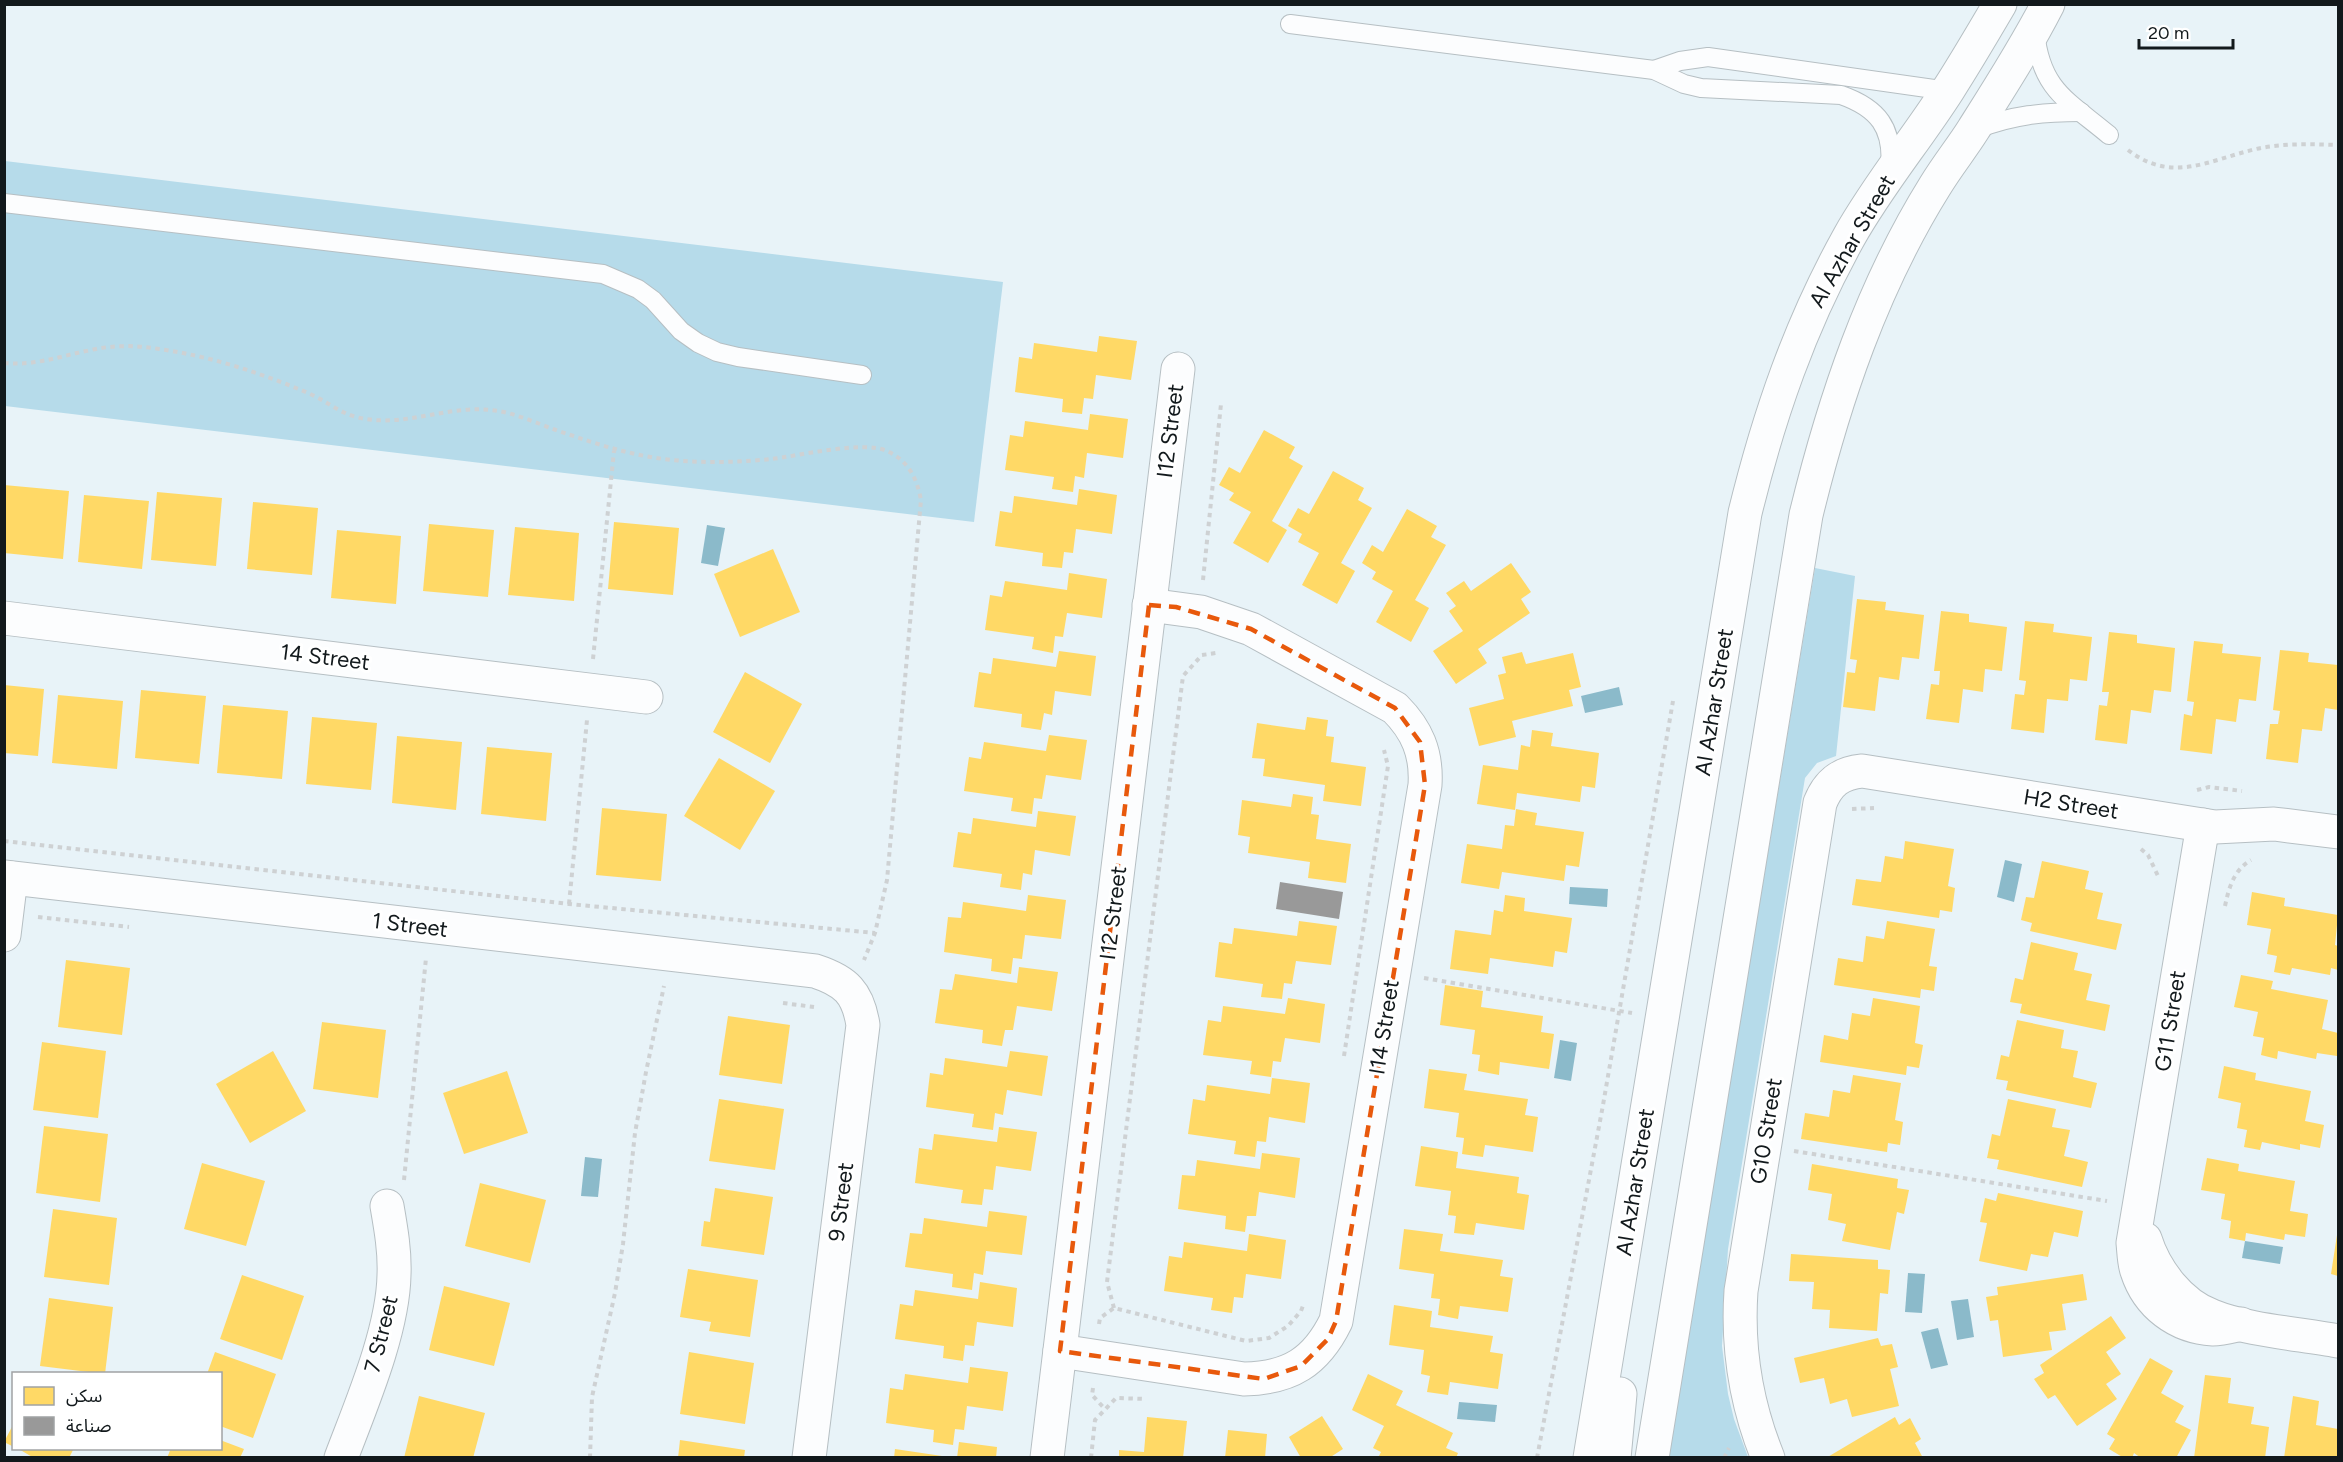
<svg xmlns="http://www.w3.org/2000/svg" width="2343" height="1462" viewBox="0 0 2343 1462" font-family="Figtree,'Noto Sans Arabic',sans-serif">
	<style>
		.green { fill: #b6dbea }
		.water { fill: #8bbaca }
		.homes { fill: #ffd966 }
		.industry { fill: #999 }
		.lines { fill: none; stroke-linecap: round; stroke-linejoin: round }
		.service-casing { stroke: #b6bfc3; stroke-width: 20 }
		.minor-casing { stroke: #b6bfc3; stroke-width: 35 }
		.tertiary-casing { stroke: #b6bfc3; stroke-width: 35 }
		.path { stroke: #ced1d3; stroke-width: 4; stroke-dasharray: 4.5 4.5; stroke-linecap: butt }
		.service { stroke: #fcfdfe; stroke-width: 18 }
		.minor { stroke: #fcfdfe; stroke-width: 33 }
		.tertiary { stroke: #fcfdfe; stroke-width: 33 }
		.marked { fill: none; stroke: #e8590c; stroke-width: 4.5; stroke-dasharray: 12 8; stroke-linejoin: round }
		.labels { text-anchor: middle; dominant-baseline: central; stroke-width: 6; stroke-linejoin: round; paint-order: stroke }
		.street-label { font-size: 22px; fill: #12191c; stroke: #fff }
	</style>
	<rect width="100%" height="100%" fill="#e8f3f8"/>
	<g class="green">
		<polygon points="5,161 1003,282 974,522 5,406"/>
		<polygon points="1815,568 1855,576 1836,756 1817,763 1805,778 1728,1249 1722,1346 1728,1394 1734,1419 1748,1457 1668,1458"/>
	</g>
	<g class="water">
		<polygon points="707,525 725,528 718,566 701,563"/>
		<polygon points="1619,687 1623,705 1585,713 1581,696"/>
		<polygon points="2005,860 2022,864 2014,902 1997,897"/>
		<polygon points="1570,887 1608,889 1607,907 1569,904"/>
		<polygon points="1560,1040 1577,1043 1571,1081 1554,1078"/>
		<polygon points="585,1157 602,1159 598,1197 581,1196"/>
		<polygon points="2245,1241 2283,1247 2280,1264 2242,1258"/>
		<polygon points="1908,1273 1925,1274 1922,1313 1905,1312"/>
		<polygon points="1968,1299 1974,1337 1957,1340 1951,1301"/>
		<polygon points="1938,1328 1948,1365 1931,1369 1921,1332"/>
		<polygon points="1459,1402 1497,1405 1495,1422 1457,1419"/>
	</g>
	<g class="homes">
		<polygon points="1099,336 1137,341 1131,380 1096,375 1093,399 1084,398 1082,414 1062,412 1063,399 1015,392 1019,357 1032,359 1034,343 1097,352"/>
		<polygon points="1090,414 1128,419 1123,458 1087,453 1084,478 1075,476 1073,492 1052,489 1054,477 1005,470 1010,435 1023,437 1025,421 1088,430"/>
		<polygon points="1264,430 1295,447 1289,458 1303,466 1272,521 1287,530 1268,563 1233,543 1251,512 1229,500 1234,493 1219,485 1229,467 1240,473"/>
		<polygon points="1333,471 1364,488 1358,500 1372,508 1341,563 1355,571 1337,604 1302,585 1319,553 1298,542 1302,534 1288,526 1298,508 1309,514"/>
		<polygon points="4,485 69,491 63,559 4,553"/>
		<polygon points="1079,489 1117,495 1112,534 1076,529 1073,553 1064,552 1062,568 1042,566 1043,553 995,546 1000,511 1012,513 1014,496 1077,505"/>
		<polygon points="157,492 222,498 216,566 151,560"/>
		<polygon points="84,495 149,501 142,569 78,562"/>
		<polygon points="253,502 318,508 312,575 247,569"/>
		<polygon points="1407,509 1437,526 1431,537 1446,545 1415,600 1429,608 1411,642 1376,622 1393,591 1372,579 1376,572 1362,563 1372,545 1383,552"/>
		<polygon points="614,522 679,528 673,595 608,589"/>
		<polygon points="429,524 494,530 488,597 423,591"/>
		<polygon points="515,527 579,533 574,601 508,595"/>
		<polygon points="337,530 401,536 396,604 331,598"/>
		<polygon points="773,549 800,612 740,637 714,574"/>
		<polygon points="1511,563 1531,592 1521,599 1530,613 1478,649 1487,663 1456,684 1433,651 1463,631 1449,611 1456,606 1446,593 1464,581 1471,591"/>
		<polygon points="1069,573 1107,579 1102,618 1067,613 1063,637 1055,636 1053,653 1032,649 1034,637 985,630 990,595 1002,597 1005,581 1067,590"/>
		<polygon points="1857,599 1886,602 1885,610 1924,615 1919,659 1902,657 1899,680 1879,677 1875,711 1843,707 1847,672 1855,673 1857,660 1850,659"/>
		<polygon points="1941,611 1969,614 1969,622 2007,627 2002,671 1985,669 1983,692 1963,689 1959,723 1926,719 1931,684 1939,685 1940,671 1934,671"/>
		<polygon points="2025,621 2054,624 2053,632 2092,637 2087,681 2070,679 2068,701 2047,699 2044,733 2011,729 2015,694 2024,695 2026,681 2019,680"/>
		<polygon points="2109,632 2137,635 2137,643 2175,648 2171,692 2154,690 2151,713 2131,710 2127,744 2095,740 2099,705 2107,706 2109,692 2102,692"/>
		<polygon points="2194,641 2223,644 2222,653 2261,657 2256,701 2239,699 2236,722 2216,719 2212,754 2180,750 2184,714 2192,716 2194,702 2187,701"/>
		<polygon points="2280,650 2309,653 2308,662 2338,665 2338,710 2325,708 2322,731 2302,729 2298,763 2266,759 2270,724 2278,724 2280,711 2273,710"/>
		<polygon points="1059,651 1096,656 1091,696 1055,691 1052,715 1044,713 1041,730 1021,727 1022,714 974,707 979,672 991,674 993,658 1056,667"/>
		<polygon points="1522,652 1526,664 1573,653 1581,687 1569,690 1573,706 1512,721 1516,737 1479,746 1469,708 1504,699 1498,675 1506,673 1502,657"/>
		<polygon points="745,672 802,704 770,763 713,732"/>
		<polygon points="4,685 44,689 38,756 4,753"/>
		<polygon points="141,690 206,696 199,764 135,758"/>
		<polygon points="58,695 123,701 117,769 52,763"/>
		<polygon points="223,705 288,711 282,779 217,773"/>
		<polygon points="312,717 377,723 371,790 306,784"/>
		<polygon points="1307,717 1328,720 1326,736 1334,737 1331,762 1366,767 1361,806 1323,801 1325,785 1263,776 1265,759 1252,758 1257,723 1305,730"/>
		<polygon points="1532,730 1553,733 1551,746 1599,753 1595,788 1582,786 1580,802 1517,793 1515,810 1477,804 1483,765 1518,770 1521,745 1530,747"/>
		<polygon points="1049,735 1087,740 1081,780 1046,775 1042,799 1034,798 1032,814 1011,811 1013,798 964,791 969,757 981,759 984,742 1046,751"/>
		<polygon points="397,736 462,742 456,810 392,803"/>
		<polygon points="487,747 552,753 546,821 481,814"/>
		<polygon points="719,758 775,791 740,850 684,816"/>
		<polygon points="1293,794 1313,797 1311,814 1319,815 1316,839 1351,844 1346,883 1308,878 1310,862 1248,853 1250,837 1238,835 1242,800 1291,807"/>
		<polygon points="602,808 667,814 661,881 596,875"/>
		<polygon points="1516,809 1537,813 1535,825 1584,832 1579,867 1566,865 1564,881 1502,872 1499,889 1461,883 1467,844 1502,849 1505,825 1514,826"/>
		<polygon points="1038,811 1076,816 1070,856 1035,850 1032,875 1023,873 1021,890 1000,887 1002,874 953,867 958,832 971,834 973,818 1036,827"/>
		<polygon points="1905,841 1954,849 1948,886 1955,888 1952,912 1940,910 1939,918 1852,905 1856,879 1881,882 1885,856 1903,859"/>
		<polygon points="2042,861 2089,871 2085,889 2103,893 2097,919 2122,924 2116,950 2030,931 2032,923 2021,920 2026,897 2034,898"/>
		<polygon points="2252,892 2285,898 2284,906 2338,915 2335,945 2338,946 2338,970 2331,968 2330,975 2292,968 2290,975 2274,972 2277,956 2267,954 2271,929 2247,925"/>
		<polygon points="1028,895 1066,900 1061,939 1025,935 1022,959 1013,958 1011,974 991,971 992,959 944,952 948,917 961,918 963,902 1026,911"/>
		<polygon points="1505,895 1525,898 1524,911 1572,918 1567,953 1555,951 1553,967 1490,958 1488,974 1450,969 1455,930 1491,935 1494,910 1503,912"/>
		<polygon points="1299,921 1337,926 1331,965 1296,961 1292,984 1284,983 1282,999 1261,997 1263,984 1215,977 1219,942 1232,944 1234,928 1297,936"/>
		<polygon points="1887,921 1935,929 1929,966 1937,967 1934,991 1921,989 1920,998 1834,985 1838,958 1863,962 1866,936 1884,939"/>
		<polygon points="2031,942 2078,953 2074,970 2092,974 2086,1000 2110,1005 2105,1031 2020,1013 2022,1004 2010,1002 2015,978 2023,980"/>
		<polygon points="66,960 130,968 122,1035 58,1027"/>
		<polygon points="1019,967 1058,972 1052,1011 1017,1006 1013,1030 1005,1030 1002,1046 982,1043 983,1030 935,1023 940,989 952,990 955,974 1017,983"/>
		<polygon points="2241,975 2273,981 2271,989 2328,1000 2322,1029 2338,1033 2337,1056 2317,1053 2316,1059 2278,1051 2277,1059 2261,1055 2264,1038 2253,1036 2258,1012 2234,1007"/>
		<polygon points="1445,985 1483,991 1481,1007 1543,1016 1541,1032 1554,1034 1549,1069 1500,1062 1499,1075 1478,1071 1480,1055 1472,1054 1475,1030 1440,1025"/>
		<polygon points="1288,998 1325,1004 1320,1043 1285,1038 1281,1062 1273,1061 1271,1077 1250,1074 1252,1061 1203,1055 1208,1020 1221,1022 1223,1006 1285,1014"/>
		<polygon points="1873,998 1920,1006 1915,1043 1923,1045 1919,1068 1907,1066 1906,1075 1820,1062 1824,1035 1848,1040 1852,1013 1870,1016"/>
		<polygon points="728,1016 790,1025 782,1084 719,1075"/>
		<polygon points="2017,1020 2064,1030 2061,1048 2078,1051 2073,1077 2097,1083 2091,1108 2006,1090 2008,1081 1996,1079 2001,1055 2009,1057"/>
		<polygon points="322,1022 386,1030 378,1098 313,1089"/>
		<polygon points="42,1042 106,1051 98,1118 33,1110"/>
		<polygon points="273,1051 306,1111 250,1143 216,1084"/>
		<polygon points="1010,1051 1048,1056 1042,1096 1007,1090 1003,1115 995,1113 993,1130 972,1127 974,1114 926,1107 930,1073 943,1075 945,1058 1007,1067"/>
		<polygon points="2224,1066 2256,1073 2255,1080 2311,1091 2305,1121 2324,1125 2320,1148 2300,1144 2300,1150 2262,1142 2260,1150 2244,1147 2247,1130 2237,1128 2241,1103 2218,1098"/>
		<polygon points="1429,1069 1467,1074 1464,1090 1528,1099 1525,1115 1538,1117 1533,1152 1485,1145 1483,1157 1462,1154 1464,1138 1456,1137 1459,1113 1424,1108"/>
		<polygon points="507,1071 528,1133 464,1154 443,1093"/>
		<polygon points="1853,1075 1901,1083 1895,1120 1903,1122 1900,1145 1888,1143 1887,1152 1801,1139 1805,1113 1829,1117 1833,1090 1850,1093"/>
		<polygon points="1272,1078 1310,1083 1305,1123 1269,1117 1266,1142 1257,1141 1255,1157 1234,1154 1236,1141 1188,1134 1193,1099 1205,1101 1207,1085 1270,1094"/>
		<polygon points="719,1099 784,1109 775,1170 709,1161"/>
		<polygon points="2008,1099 2056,1109 2052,1127 2070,1130 2064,1156 2088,1162 2082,1187 1997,1169 1999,1160 1987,1158 1992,1134 2000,1136"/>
		<polygon points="44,1126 108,1134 100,1202 36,1193"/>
		<polygon points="999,1127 1037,1132 1031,1171 996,1166 993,1190 984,1189 982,1205 961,1203 963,1190 915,1183 919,1148 932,1150 934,1134 997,1142"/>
		<polygon points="1421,1146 1458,1152 1456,1168 1519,1177 1517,1193 1529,1195 1524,1230 1476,1223 1474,1235 1454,1233 1456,1216 1448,1215 1451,1191 1415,1186"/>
		<polygon points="1262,1153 1300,1158 1295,1198 1259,1192 1256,1216 1247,1216 1245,1232 1225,1229 1226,1216 1178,1209 1182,1175 1195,1176 1197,1160 1260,1169"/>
		<polygon points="2207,1158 2239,1164 2238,1171 2295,1181 2290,1211 2308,1214 2305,1237 2285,1234 2284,1240 2246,1233 2245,1241 2229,1238 2231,1221 2221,1219 2225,1194 2201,1190"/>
		<polygon points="202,1163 265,1181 246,1246 184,1229"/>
		<polygon points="1812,1164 1898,1179 1897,1188 1909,1190 1904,1214 1897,1212 1890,1250 1842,1241 1846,1224 1828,1220 1832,1194 1808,1190"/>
		<polygon points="480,1183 546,1200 530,1263 465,1246"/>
		<polygon points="715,1188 773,1197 764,1255 701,1246 704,1221 710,1222"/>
		<polygon points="1998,1193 2083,1211 2078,1237 2054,1232 2048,1257 2031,1254 2027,1271 1979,1261 1987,1223 1980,1222 1985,1198 1996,1201"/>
		<polygon points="53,1209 117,1218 109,1285 44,1277"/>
		<polygon points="989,1211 1027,1216 1022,1255 986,1251 983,1275 974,1273 972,1290 952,1287 953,1274 905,1267 910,1233 922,1234 924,1218 987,1227"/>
		<polygon points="1404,1229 1443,1234 1440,1251 1503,1260 1500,1276 1513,1278 1508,1312 1460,1306 1458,1319 1438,1315 1440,1299 1431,1298 1434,1274 1399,1269"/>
		<polygon points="1249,1234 1286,1240 1281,1279 1246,1274 1243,1298 1234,1297 1232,1313 1211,1310 1213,1298 1164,1291 1169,1256 1182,1258 1184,1242 1247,1251"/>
		<polygon points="2337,1235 2338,1235 2338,1276 2331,1274"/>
		<polygon points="1791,1254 1878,1260 1878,1269 1890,1270 1888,1294 1880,1293 1877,1331 1829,1328 1830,1310 1812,1309 1814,1282 1789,1281"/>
		<polygon points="688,1269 758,1280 750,1337 709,1331 711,1322 680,1317"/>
		<polygon points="2083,1274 2087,1300 2062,1304 2066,1330 2049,1332 2052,1350 2003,1357 1998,1320 1990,1321 1986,1297 1998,1295 1997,1287"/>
		<polygon points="242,1275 304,1296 282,1360 220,1339"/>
		<polygon points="980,1282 1017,1288 1013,1327 977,1322 974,1346 965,1345 963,1361 943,1358 944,1346 895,1339 900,1304 913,1306 915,1290 978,1299"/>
		<polygon points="444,1286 510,1303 494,1366 429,1350"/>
		<polygon points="49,1298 113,1307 105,1374 40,1366"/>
		<polygon points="1394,1305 1432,1311 1430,1327 1493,1336 1490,1352 1503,1354 1498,1389 1450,1382 1448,1395 1427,1392 1430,1376 1421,1374 1424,1350 1389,1345"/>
		<polygon points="2111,1316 2126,1338 2106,1352 2121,1374 2106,1384 2117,1399 2077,1426 2055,1395 2048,1399 2034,1379 2044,1373 2040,1365"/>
		<polygon points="1878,1338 1881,1346 1892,1344 1898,1367 1890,1369 1899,1406 1852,1417 1847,1399 1830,1404 1824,1378 1800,1383 1794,1358"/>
		<polygon points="215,1352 276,1374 253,1438 220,1426 220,1374 207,1374"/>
		<polygon points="689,1352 754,1363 745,1424 680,1414"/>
		<polygon points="2150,1358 2173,1371 2161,1393 2184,1406 2175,1422 2191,1430 2176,1458 2141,1458 2134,1453 2132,1458 2124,1458 2109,1449 2115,1439 2107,1434"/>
		<polygon points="970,1367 1008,1372 1003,1411 967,1406 964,1430 955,1429 953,1445 933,1442 934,1430 886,1423 890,1388 903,1390 905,1374 968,1383"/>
		<polygon points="1368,1374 1403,1391 1396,1405 1453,1433 1446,1448 1458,1453 1456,1458 1378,1458 1381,1452 1373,1448 1384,1426 1352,1410"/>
		<polygon points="2205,1375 2231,1378 2228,1403 2254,1407 2251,1424 2269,1427 2265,1458 2194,1458"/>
		<polygon points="419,1396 485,1413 473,1458 404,1458"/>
		<polygon points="2293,1396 2319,1401 2316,1425 2338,1429 2338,1458 2284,1458"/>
		<polygon points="1322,1416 1343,1449 1329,1458 1301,1458 1289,1437"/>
		<polygon points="1147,1417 1187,1421 1183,1458 1119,1458 1119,1450 1144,1452"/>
		<polygon points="1895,1417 1899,1425 1910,1418 1921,1439 1915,1443 1923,1458 1826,1458"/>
		<polygon points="14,1423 14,1447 4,1442"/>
		<polygon points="1228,1430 1267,1434 1265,1458 1225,1458"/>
		<polygon points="220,1440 244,1449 240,1458 167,1458 171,1448 220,1448"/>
		<polygon points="680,1440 745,1450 744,1458 678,1458"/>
		<polygon points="959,1442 997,1447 996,1458 957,1458"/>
		<polygon points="17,1448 74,1448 69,1458 34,1458"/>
		<polygon points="895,1449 942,1456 942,1458 894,1458"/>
	</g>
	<polygon class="industry" points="1280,882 1343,892 1339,919 1276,909"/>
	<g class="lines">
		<defs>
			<g id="service">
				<path d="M1290,24L1654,70L1684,84L1701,88L1841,95C1878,108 1894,128 1890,169"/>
				<path d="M2035,32C2041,90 2067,100 2109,135"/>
				<polyline points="1654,70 1680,61 1708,57 1948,91"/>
				<path d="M1977,129C2012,115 2044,112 2081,112"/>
				<polyline points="4,203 603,274 638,289 653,300 681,331 698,343 717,352 738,357 862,375"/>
			</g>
			<g id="minor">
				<polyline points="4,618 646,697"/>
				<path d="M2203,825L2133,1243C2134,1252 2134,1263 2137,1271C2148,1305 2177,1327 2213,1329C2222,1329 2232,1326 2241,1324"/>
				<path d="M4,877L815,971C846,981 858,993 863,1025L809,1458"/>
				<polyline points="4,935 11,878"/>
				<path d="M2145,1239C2155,1271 2180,1304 2212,1316C2246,1330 2301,1334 2338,1341"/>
				<path d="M1060,1351L1244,1379C1290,1378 1316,1362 1336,1321L1425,785C1427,753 1417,730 1395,708L1251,629L1201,612L1149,605"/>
				<path d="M341,1458C361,1405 393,1331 394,1275C395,1252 391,1229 387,1206"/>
				<polyline points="1047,1458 1178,369"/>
				<path d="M1768,1458C1746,1404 1737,1350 1741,1291L1820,803C1828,783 1840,773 1862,771L2215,827L2274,824L2338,832"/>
			</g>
			<g id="tertiary">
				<path d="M1590,1458L1745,513C1769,415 1800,325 1849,237C1878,185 1916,140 1948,90C1966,62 1983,33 2000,4"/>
				<polyline points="1614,1458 1620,1394"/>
				<path d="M1652,1458L1806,515C1834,400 1872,287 1935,186C1947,166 1961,149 1973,130C1999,89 2026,47 2048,4"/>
			</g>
		</defs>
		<use href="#service" class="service-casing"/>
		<use href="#minor" class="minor-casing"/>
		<use href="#tertiary" class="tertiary-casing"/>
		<g class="path">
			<path d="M2128,150C2172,184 2209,160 2256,149C2283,143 2311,144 2338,145"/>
			<path d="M4,363C36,366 60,356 91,350C113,345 136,345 159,349C210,356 261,373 308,393C325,400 338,412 356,417C402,429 445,405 491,410C513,412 536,423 556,430C599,445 638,458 684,461C713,463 743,462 771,459C799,456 863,440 887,451C909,461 917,479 921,500L887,880L875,933L864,960"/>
			<polyline points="1203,580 1221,404"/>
			<polyline points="593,659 614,451"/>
			<polyline points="2197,790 2209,787 2242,791"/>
			<polyline points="1852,809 1874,808"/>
			<polyline points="4,841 569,904 875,933"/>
			<polyline points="2141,849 2148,855 2159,878"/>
			<polyline points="569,904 587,720"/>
			<path d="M2225,906C2229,887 2234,870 2251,860"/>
			<polyline points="38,917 129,927"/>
			<polyline points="1424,978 1632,1013"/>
			<polyline points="783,1003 814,1007"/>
			<polyline points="1344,1056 1388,766 1384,750"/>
			<polyline points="1794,1151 2107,1201"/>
			<polyline points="404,1180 426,958"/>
			<polyline points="1114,1308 1107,1282 1183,676 1202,655 1216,653"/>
			<polyline points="1099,1324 1100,1318 1114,1308 1246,1341 1269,1338 1288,1326 1301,1311 1304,1303"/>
			<polyline points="1093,1388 1092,1395 1105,1409"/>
			<polyline points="590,1458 592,1397 615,1293 623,1244 635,1133 646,1072 664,986"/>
			<polyline points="1091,1458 1095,1420 1116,1398 1146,1399"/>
			<polyline points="1537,1458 1603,1105 1673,701"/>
			<polyline points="1724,1458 1729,1448"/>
		</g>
		<use href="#service" class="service"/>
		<use href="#minor" class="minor"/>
		<use href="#tertiary" class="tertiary"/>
	</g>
	<path class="marked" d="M1149,605L1176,607L1251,629L1395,708L1420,742L1425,785L1336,1321L1328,1339L1301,1366L1264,1379L1060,1351Z"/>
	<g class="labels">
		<g class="street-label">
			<text transform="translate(1852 241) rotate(-60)">Al Azhar Street</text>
			<text transform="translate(1170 431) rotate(-83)">I12 Street</text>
			<text transform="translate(325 657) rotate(7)">14 Street</text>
			<text transform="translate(1714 702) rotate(-81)">Al Azhar Street</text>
			<text transform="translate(2071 804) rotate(9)">H2 Street</text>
			<text transform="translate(1113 913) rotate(-83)">I12 Street</text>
			<text transform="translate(410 925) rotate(7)">1 Street</text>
			<text transform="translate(2170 1021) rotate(-81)">G11 Street</text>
			<text transform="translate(1384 1027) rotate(-81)">I14 Street</text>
			<text transform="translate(1766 1131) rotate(-81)">G10 Street</text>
			<text transform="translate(1635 1182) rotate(-81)">Al Azhar Street</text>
			<text transform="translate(841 1202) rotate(-83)">9 Street</text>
			<text transform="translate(381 1334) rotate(-76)">7 Street</text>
		</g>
	</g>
	<rect width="2343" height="1462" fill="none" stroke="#12191c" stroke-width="12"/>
	<rect x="12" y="1372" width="210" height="78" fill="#ffffff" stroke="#a0a3a4" stroke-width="1.5"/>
	<rect x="24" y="1387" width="30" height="18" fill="#ffd966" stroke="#a0a3a4" stroke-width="1.5"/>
	<text x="66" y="1402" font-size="18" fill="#12191c">سكن</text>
	<rect x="24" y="1417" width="30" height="18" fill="#999999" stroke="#a0a3a4" stroke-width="1.5"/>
	<text x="66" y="1432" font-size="18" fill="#12191c">صناعة</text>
	<path d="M2139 39v9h94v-9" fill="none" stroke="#12191c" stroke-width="3"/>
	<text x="2148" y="39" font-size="18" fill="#12191c" stroke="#ffffff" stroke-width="4.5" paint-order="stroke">20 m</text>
</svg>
